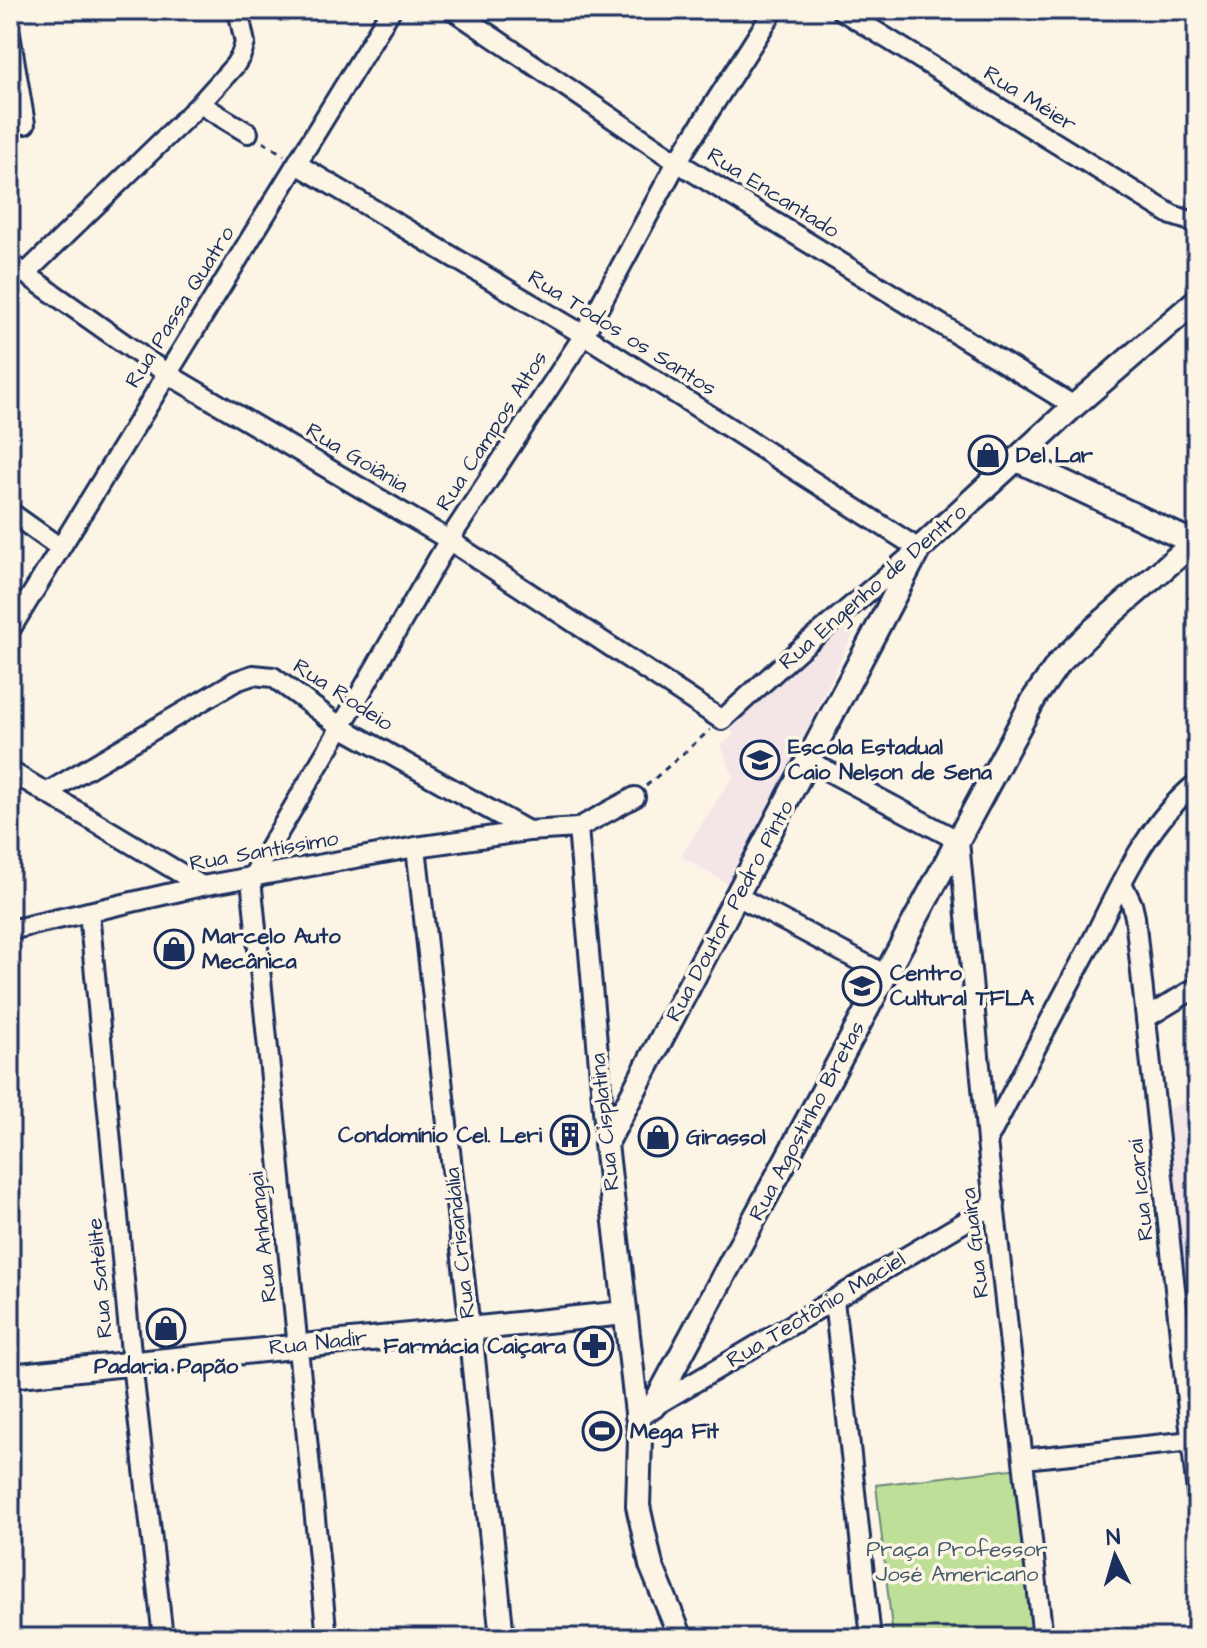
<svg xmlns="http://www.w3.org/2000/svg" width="1207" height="1648" viewBox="0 0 1207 1648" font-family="'Architects Daughter',sans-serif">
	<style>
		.built { fill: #f4e5e7 }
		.green { fill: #bedf98; stroke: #6c877b; stroke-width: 2 }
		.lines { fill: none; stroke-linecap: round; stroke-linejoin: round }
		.minor-casing { stroke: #1b2f5e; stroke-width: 24 }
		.tertiary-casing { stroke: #1b2f5e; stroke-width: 28 }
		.path { stroke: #1b2f5e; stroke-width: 3; stroke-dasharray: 6 6; stroke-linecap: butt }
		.minor { stroke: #fcf5e5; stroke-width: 18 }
		.tertiary { stroke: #fcf5e5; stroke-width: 22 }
		.labels { text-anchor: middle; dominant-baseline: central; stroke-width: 7; stroke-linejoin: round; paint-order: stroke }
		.street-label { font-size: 22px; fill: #1b2f5e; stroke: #fcf5e5 }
		.poi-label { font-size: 22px; font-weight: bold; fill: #1b2f5e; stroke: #fcf5e5; text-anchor: start }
		.park-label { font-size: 22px; fill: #445b6c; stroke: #fcf5e5 }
	</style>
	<rect width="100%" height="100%" fill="#fcf5e5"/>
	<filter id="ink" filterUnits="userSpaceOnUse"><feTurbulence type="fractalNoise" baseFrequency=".0125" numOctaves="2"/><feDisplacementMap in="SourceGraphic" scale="16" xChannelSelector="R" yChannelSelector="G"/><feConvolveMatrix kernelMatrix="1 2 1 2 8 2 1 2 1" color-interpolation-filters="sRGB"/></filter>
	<g filter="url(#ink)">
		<g class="built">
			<polygon points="846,627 854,632 731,886 681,856 733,776 721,745 734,735 729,725"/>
			<polygon points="1197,1094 1197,1424 1196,1424 1165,1112"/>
		</g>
		<polygon class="green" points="1019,1468 1040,1638 893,1638 876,1485"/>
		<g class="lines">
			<defs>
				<g id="minor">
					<polyline points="453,10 677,162 1074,406"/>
					<polyline points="841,10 1172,215 1197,223"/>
					<polyline points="10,34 25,124"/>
					<polyline points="200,104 248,133"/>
					<polyline points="10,263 166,373 449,540 722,720 799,650 919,549 584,335 297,164"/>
					<polyline points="25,274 200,104 235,65 241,55 245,43 238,10"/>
					<polyline points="10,512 59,547"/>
					<polyline points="10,630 391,10"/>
					<polyline points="809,761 959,841 987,1141 1043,1638"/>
					<polyline points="10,771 202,886"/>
					<polyline points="46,793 236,681 253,675 273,677 341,727 528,831"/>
					<polyline points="578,828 606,1144"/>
					<polyline points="416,847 470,1329"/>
					<polyline points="1122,883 1132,904 1135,917 1197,1493"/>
					<polyline points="737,896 886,975"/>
					<polyline points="89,912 132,1363 163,1638"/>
					<polyline points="10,930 202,886 416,847 528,831 578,828 635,797"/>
					<polyline points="1146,1018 1197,987"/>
					<path d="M987,1141C1020,1078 1053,1014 1087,951C1117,893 1144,825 1197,783"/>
					<polyline points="834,1300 871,1638"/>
					<polyline points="653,1407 995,1204"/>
					<polyline points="1024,1459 1192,1441"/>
					<polyline points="327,1638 251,879 341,727 449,540 584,335 677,162 774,10"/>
				</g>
				<g id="tertiary">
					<polyline points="1017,460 1194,543"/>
					<polyline points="470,1329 502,1638"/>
					<polyline points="10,1376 625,1313"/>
					<polyline points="637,1415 653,1407 1035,697 1058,664 1095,628 1197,540"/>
					<polyline points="681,1638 651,1565 638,1506 640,1439 606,1144 919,549 1074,406 1197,300"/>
				</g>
			</defs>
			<use href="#minor" class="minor-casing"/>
			<use href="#tertiary" class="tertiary-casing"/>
			<g class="path">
				<polyline points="263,142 284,155"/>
				<polyline points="646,786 710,730"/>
			</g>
			<use href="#minor" class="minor"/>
			<use href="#tertiary" class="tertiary"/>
		</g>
	</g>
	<defs>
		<symbol id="shop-ring" viewBox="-11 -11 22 22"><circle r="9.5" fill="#fcf5e5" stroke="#1b2f5e" stroke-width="1.5"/><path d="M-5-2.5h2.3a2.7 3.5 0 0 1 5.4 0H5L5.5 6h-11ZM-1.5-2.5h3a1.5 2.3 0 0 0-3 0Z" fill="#1b2f5e"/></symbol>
		<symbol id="school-ring" viewBox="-11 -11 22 22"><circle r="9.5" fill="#fcf5e5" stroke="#1b2f5e" stroke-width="1.5"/><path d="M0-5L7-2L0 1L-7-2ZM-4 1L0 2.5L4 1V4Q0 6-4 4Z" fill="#1b2f5e"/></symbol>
		<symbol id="building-ring" viewBox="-11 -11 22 22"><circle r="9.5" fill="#fcf5e5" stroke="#1b2f5e" stroke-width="1.5"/><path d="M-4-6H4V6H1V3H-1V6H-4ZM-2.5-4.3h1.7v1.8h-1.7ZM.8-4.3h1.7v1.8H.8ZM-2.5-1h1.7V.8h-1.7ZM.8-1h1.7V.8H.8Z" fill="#1b2f5e"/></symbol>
		<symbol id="pharmacy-ring" viewBox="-11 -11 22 22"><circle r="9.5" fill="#fcf5e5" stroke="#1b2f5e" stroke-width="1.5"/><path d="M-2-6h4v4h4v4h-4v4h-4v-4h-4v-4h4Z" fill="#1b2f5e"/></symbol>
		<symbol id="stadium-ring" viewBox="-11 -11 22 22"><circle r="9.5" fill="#fcf5e5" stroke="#1b2f5e" stroke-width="1.5"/><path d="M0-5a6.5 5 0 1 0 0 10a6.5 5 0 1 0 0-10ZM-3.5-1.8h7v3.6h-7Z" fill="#1b2f5e"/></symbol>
	</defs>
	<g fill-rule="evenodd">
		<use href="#shop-ring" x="966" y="433" width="44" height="44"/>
		<use href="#school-ring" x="738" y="738" width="44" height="44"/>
		<use href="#shop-ring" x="152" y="927" width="44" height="44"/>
		<use href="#school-ring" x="840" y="964" width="44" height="44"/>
		<use href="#building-ring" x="548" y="1113" width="44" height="44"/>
		<use href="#shop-ring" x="636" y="1115" width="44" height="44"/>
		<use href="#shop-ring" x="144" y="1306" width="44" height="44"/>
		<use href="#pharmacy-ring" x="572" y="1324" width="44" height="44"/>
		<use href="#stadium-ring" x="580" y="1409" width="44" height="44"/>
	</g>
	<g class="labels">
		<g class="street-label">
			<text transform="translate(1030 99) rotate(32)">Rua Méier</text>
			<text transform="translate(773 193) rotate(32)">Rua Encantado</text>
			<text transform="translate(180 307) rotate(-58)">Rua Passa Quatro</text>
			<text transform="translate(622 333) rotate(32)">Rua Todos os Santos</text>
			<text transform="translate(492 431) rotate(-57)">Rua Campos Altos</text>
			<text transform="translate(357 458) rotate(31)">Rua Goiânia</text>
			<text transform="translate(873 587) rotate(-41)">Rua Engenho de Dentro</text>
			<text transform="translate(343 695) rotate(33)">Rua Rodeio</text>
			<text transform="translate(264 851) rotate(-10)">Rua Santíssimo</text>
			<text transform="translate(730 911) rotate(-62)">Rua Doutor Pedro Pinto</text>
			<text transform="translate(807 1121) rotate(-62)">Rua Agostinho Bretas</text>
			<text transform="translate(605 1122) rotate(-96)">Rua Cisplatina</text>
			<text transform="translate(1141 1190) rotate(-96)">Rua Icaraí</text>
			<text transform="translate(263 1237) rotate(-96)">Rua Anhangai</text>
			<text transform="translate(460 1243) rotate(-96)">Rua Crisandália</text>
			<text transform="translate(975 1243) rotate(-97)">Rua Guaíra</text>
			<text transform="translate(100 1278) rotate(-95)">Rua Satélite</text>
			<text transform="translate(816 1310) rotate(-31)">Rua Teotônio Maciel</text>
			<text transform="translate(318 1343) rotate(-6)">Rua Nadir</text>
		</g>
		<g class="poi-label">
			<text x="1016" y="455">Del Lar</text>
			<text x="788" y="747">Escola Estadual<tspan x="788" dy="25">Caio Nelson de Sena</tspan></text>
			<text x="202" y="936">Marcelo Auto<tspan x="202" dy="25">Mecânica</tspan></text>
			<text x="890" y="973">Centro<tspan x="890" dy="25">Cultural TFLA</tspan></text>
			<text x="542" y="1135" text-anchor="end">Condomínio Cel. Leri</text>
			<text x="686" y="1137">Girassol</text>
			<text x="566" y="1346" text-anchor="end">Farmácia Caiçara</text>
			<text x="166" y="1366" text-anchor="middle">Padaria Papão</text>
			<text x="630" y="1431">Mega Fit</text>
		</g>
		<g class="park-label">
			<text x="957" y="1549">Praça Professor<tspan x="957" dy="25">José Americano</tspan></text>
		</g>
	</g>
	<rect width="1207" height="1648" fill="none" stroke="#fcf5e5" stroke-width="40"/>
	<rect x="20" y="20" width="1167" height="1608" fill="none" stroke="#1b2f5e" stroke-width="3" filter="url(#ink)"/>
	<g transform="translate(1115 1556) rotate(355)" stroke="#fcf5e5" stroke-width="6" paint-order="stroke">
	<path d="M0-6L14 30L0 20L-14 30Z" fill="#1b2f5e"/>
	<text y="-12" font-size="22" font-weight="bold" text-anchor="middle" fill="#1b2f5e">N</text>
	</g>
</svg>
